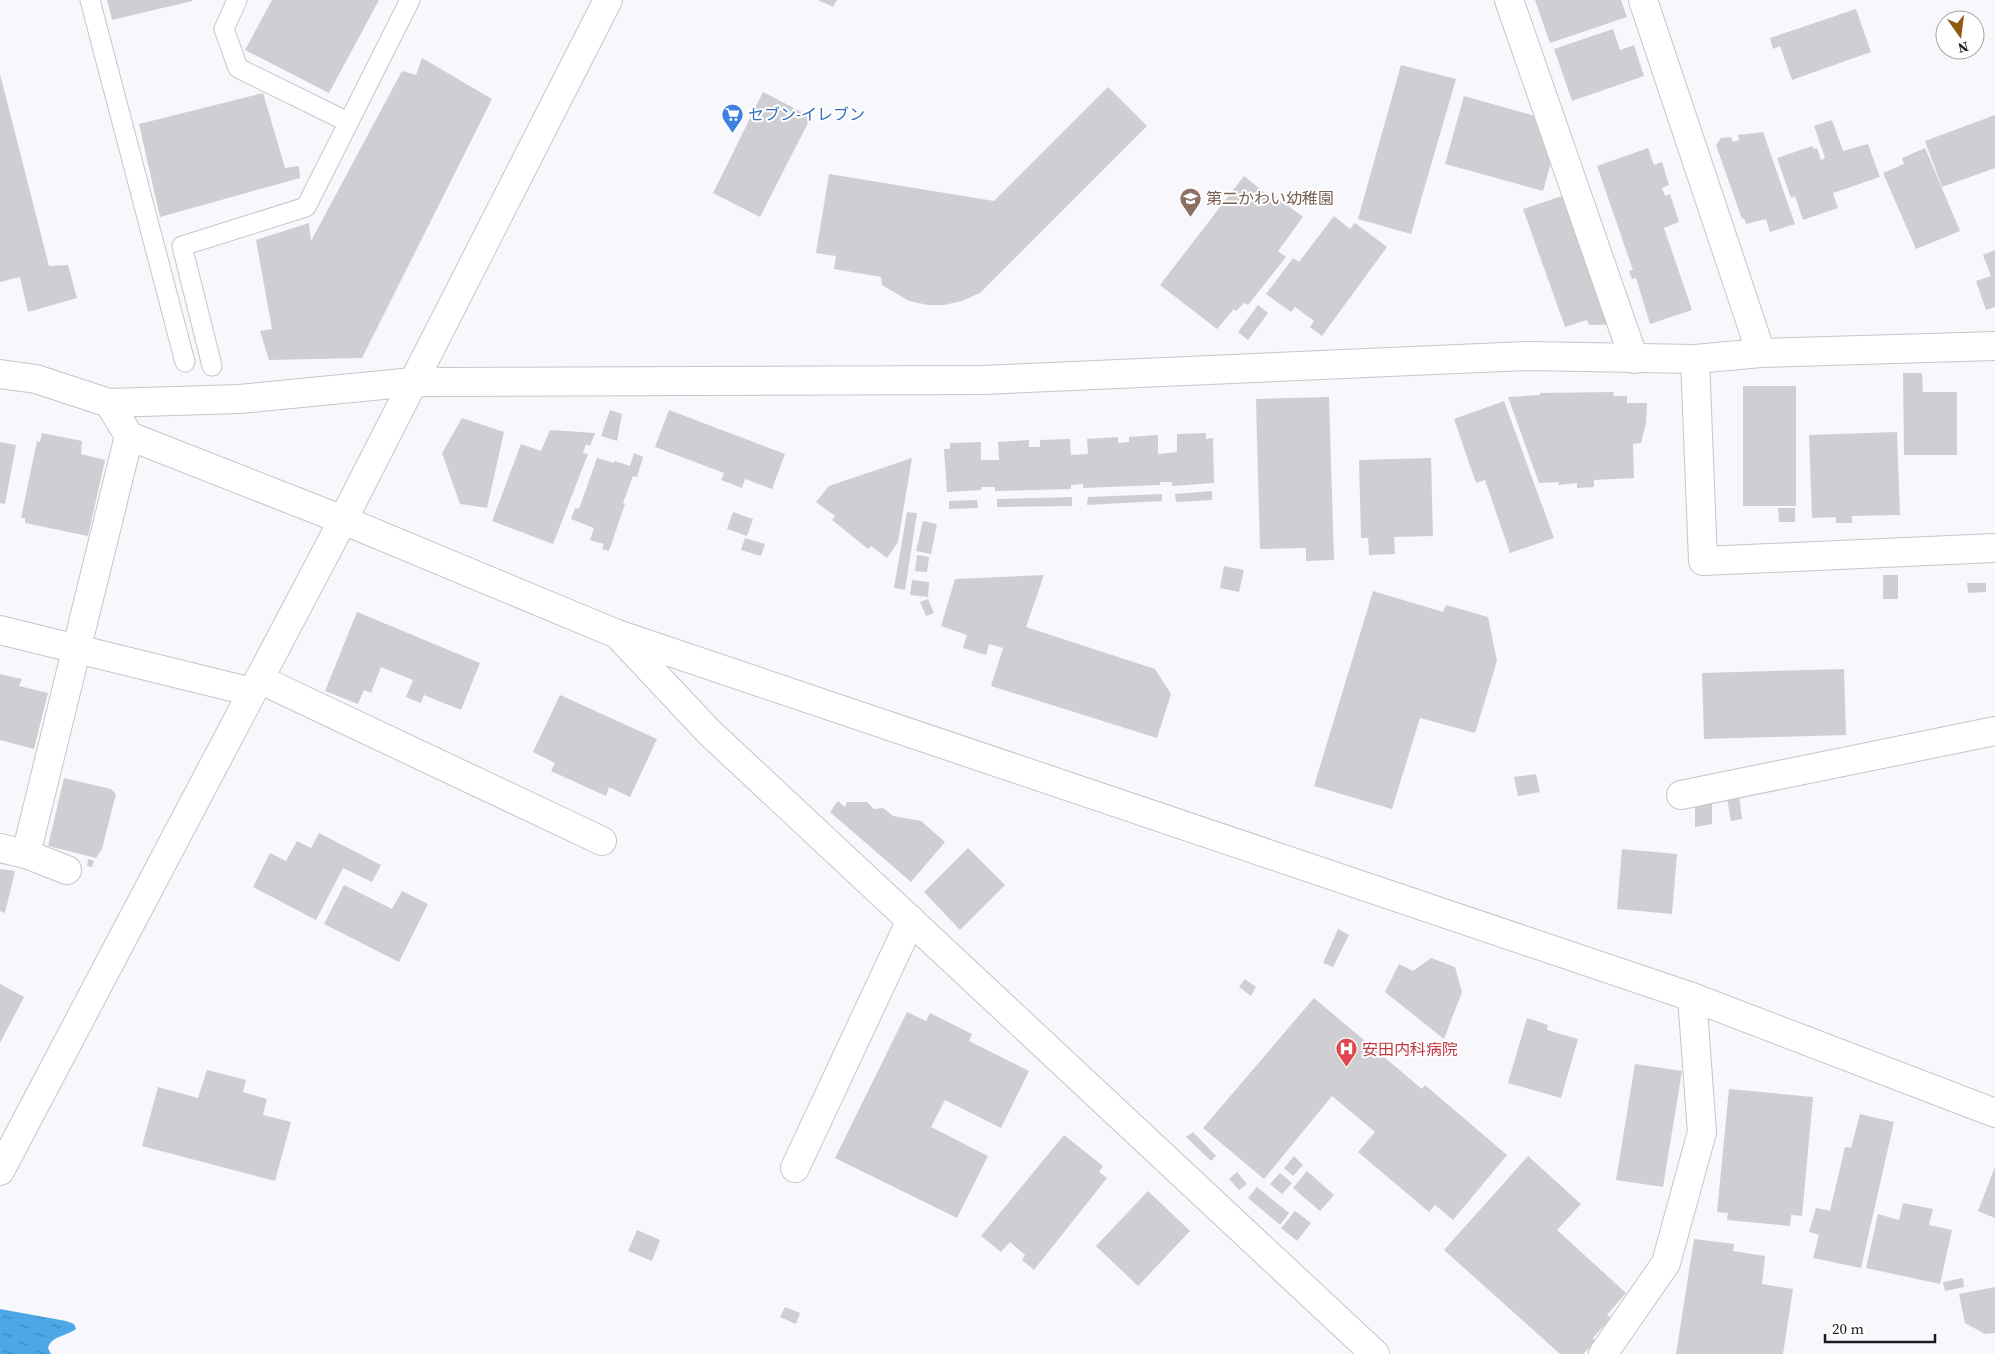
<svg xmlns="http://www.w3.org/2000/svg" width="1995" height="1354" viewBox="0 0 1995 1354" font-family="'Source Serif 4','Noto Sans JP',serif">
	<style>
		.water { fill: url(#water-ripples) }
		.building { fill: #cfcfd3 }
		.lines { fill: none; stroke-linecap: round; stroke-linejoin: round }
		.lane-casing { stroke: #c6c5ca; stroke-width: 21 }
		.street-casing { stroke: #c6c5ca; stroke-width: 30 }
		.secondary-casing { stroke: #c6c5ca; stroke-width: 30 }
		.lane { stroke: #fff; stroke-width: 19 }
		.street { stroke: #fff; stroke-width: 28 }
		.secondary { stroke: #fff; stroke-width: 28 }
		.labels { text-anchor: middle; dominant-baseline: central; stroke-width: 4; stroke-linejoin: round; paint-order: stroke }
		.shop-label { font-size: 16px; fill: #366cbe; stroke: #fff; text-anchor: start }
		.education-label { font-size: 16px; fill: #785e54; stroke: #fff; text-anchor: start }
		.health-label { font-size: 16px; fill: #be3a42; stroke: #fff; text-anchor: start }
	</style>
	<defs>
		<pattern id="water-ripples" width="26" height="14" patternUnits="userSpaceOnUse" patternTransform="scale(1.25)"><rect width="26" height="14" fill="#4da7e6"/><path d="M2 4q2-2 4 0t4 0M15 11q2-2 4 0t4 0" fill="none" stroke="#3f87ba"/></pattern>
	</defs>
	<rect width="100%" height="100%" fill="#f8f7fc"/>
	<path class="water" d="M0,1309L66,1321L74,1324L76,1329C67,1336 51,1336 48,1348L51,1354H0Z"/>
	<g class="building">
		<polygon points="107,0 192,0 192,1 112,20"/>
		<polygon points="272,0 379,0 329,93 245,50"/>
		<polygon points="818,0 837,0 833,7"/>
		<polygon points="1535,0 1621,0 1627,17 1550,43"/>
		<polygon points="1856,9 1871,52 1792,80 1780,46 1773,49 1770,38"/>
		<polygon points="1613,29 1620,50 1634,45 1644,76 1572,101 1554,49"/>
		<polygon points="422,58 492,99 362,358 269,360 260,331 272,329 256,240 309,223 311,241 402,71 416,75"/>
		<polygon points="1401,65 1456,79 1411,234 1358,219"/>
		<polygon points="0,74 49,266 68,265 77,298 28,312 20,277 0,282"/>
		<polygon points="1108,87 1147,126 980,293 962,301 944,305 928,305 909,301 882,285 881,277 834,269 836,256 816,253 829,174 994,201"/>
		<polygon points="763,92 811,117 760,217 713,193"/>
		<polygon points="263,93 285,168 299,166 300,178 160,217 139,124"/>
		<polygon points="1464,96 1556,122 1554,152 1543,191 1445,164"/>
		<polygon points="1995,115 1995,168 1942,187 1925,141"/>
		<polygon points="1832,120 1843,151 1868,144 1880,177 1833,193 1838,208 1803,220 1795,196 1791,198 1777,158 1812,146 1814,149 1817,148 1821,160 1825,158 1814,126"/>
		<polygon points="1763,132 1795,224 1770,232 1766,219 1746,224 1744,218 1742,219 1716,145 1721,138 1731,137 1733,142 1739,140 1738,135"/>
		<polygon points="1648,148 1654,165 1662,162 1669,185 1662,188 1665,196 1670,194 1679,222 1664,228 1692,310 1650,324 1636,278 1632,279 1629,271 1633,270 1597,166"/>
		<polygon points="1925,148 1960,231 1916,249 1883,173 1904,164 1902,158"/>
		<polygon points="1244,176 1271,198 1274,195 1303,217 1278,251 1286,257 1248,305 1244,303 1236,311 1234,309 1217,329 1160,285"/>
		<polygon points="1577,191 1626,324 1589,325 1587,320 1565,327 1523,209"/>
		<polygon points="1334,216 1350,229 1355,223 1387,247 1322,336 1310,327 1314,321 1295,307 1291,312 1266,294 1293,258 1299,262"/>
		<polygon points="1995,250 1995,307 1986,310 1976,281 1991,276 1983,255"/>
		<polygon points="1258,305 1268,313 1248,340 1238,332"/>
		<polygon points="1903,373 1922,373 1923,392 1957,392 1957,455 1904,455"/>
		<rect x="1743" y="386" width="53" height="120"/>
		<polygon points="1614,392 1613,396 1627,396 1627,403 1647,403 1646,423 1641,443 1633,444 1634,478 1594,480 1594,487 1577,488 1577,483 1558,485 1559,482 1539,483 1508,397 1540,395 1540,393"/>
		<polygon points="1329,397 1334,560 1306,561 1306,548 1260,549 1256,399"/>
		<polygon points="1504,401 1554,538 1510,553 1485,480 1476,483 1454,419"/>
		<polygon points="610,410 622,414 617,441 601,436"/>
		<polygon points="669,410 785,454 772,489 745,479 742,488 721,480 724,473 655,447"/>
		<polygon points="462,418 504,432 487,508 460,504 442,453"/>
		<polygon points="550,430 595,433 590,446 586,444 583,453 588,454 553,544 492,521 521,444 541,451"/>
		<polygon points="1897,432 1900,515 1852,516 1852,523 1836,523 1836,517 1812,518 1809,435"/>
		<polygon points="42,433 82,441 81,454 105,460 88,536 25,523 25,518 21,518 37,441 40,442"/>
		<polygon points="1206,433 1206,439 1213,438 1214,483 1172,486 1172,482 1160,482 1160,485 1083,488 1083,484 1071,485 1071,489 995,491 995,487 981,487 981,490 947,492 944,449 950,449 950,443 981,442 981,460 999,460 998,442 1029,440 1029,447 1040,447 1040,440 1070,439 1071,455 1088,454 1087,439 1118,437 1118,443 1129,442 1129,437 1158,435 1158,454 1177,452 1177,434"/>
		<polygon points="0,442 16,445 5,504 0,503"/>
		<polygon points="634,453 643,457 637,477 633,476 623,503 625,504 609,551 602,549 604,544 590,540 594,528 571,519 575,508 579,509 597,458 614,463 615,461 630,466"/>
		<polygon points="912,458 898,542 887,558 871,546 868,549 832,520 835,516 816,502 829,486"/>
		<polygon points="1431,458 1433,536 1394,537 1395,554 1369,555 1368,538 1361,538 1359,460"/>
		<polygon points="1212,491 1212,500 1176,502 1175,494"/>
		<polygon points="1162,494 1162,501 1087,505 1088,497"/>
		<polygon points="1072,497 1072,506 997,507 997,499"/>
		<polygon points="977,500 978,508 949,509 949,501"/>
		<polygon points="1778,508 1795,508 1795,522 1779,522"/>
		<polygon points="733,512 753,519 747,536 727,529"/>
		<polygon points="907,512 917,513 905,590 894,588"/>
		<polygon points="923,521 937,524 931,554 916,551"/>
		<polygon points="745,538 765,544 761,556 741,550"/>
		<polygon points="917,555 929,557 927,572 915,571"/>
		<polygon points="1224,566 1244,570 1239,592 1220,588"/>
		<polygon points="1044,575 1026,627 1155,669 1171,694 1157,738 991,686 1003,648 989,644 986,655 963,648 967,635 941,626 955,579"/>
		<rect x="1883" y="575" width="15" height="24"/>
		<polygon points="912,580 929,582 928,597 910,595"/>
		<polygon points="1967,583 1986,583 1986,592 1968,593"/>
		<polygon points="1373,591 1443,612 1446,605 1488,617 1497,661 1475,733 1420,718 1392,809 1314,786"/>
		<polygon points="928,599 934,613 926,616 920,602"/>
		<polygon points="357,612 480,663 461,710 424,695 421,703 406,697 413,680 381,667 371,693 364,690 358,704 325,691"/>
		<polygon points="1844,669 1846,735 1704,739 1702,673"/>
		<polygon points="0,674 22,679 19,686 48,693 34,749 0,740"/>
		<polygon points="560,695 657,739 630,797 609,787 606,796 551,771 555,763 533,752"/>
		<polygon points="1536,774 1540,792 1518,796 1514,777"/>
		<polygon points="64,778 111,789 116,794 102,849 96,858 48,846"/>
		<polygon points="1739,795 1742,819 1731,821 1727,798"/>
		<polygon points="838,801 845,807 847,802 867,802 874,809 883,808 893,816 921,821 945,842 911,882 830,812"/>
		<polygon points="1712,801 1712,824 1695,827 1695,803"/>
		<polygon points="319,833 381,865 372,882 343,868 316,920 253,887 270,853 286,861 297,841 311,848"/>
		<polygon points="968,848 1005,885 960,930 924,892"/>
		<polygon points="1622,849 1677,854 1672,914 1617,909"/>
		<polygon points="88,859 94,861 92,867 87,866"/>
		<polygon points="0,869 15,871 5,913 0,911"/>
		<polygon points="344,885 392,909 402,891 428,904 399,962 324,924"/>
		<polygon points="1338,929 1349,935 1333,967 1323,963"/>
		<polygon points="1431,958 1455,967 1462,992 1444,1039 1385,992 1399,964 1413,971"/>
		<polygon points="1245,979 1256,987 1251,996 1239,987"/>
		<polygon points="0,984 24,997 0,1043"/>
		<polygon points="1314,998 1422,1089 1425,1085 1507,1155 1453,1220 1435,1205 1429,1212 1358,1152 1375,1132 1332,1096 1264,1179 1203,1128"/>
		<polygon points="907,1012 926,1021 930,1013 972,1034 969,1041 1029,1071 1001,1128 945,1100 931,1127 988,1156 957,1218 835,1158"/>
		<polygon points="1527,1018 1548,1025 1547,1030 1578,1039 1561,1098 1508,1083"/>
		<polygon points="1635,1064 1682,1071 1663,1187 1616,1180"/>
		<polygon points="207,1070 246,1080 243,1092 267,1099 263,1115 291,1122 275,1181 142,1146 158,1087 198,1098"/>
		<polygon points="1729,1089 1813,1097 1802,1216 1791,1215 1790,1226 1727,1220 1728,1213 1717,1212"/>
		<polygon points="1860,1114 1894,1122 1861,1268 1813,1258 1819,1235 1809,1232 1816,1208 1830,1211 1845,1147 1851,1148"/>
		<polygon points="1193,1132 1216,1156 1211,1161 1186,1137"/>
		<polygon points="1064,1135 1103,1166 1099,1172 1107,1178 1034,1270 1022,1260 1025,1255 1010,1242 1001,1252 981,1236"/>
		<polygon points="1294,1156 1303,1165 1293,1176 1284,1168"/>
		<polygon points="1528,1156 1581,1204 1557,1230 1626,1293 1607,1315 1611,1318 1593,1338 1596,1341 1583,1354 1560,1354 1444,1250"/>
		<polygon points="1995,1167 1995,1218 1978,1211"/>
		<polygon points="1307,1171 1334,1195 1320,1211 1293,1188"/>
		<polygon points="1237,1172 1247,1184 1239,1190 1229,1179"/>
		<polygon points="1280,1173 1292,1183 1282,1194 1270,1184"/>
		<polygon points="1257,1187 1289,1213 1280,1225 1248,1198"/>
		<polygon points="1148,1191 1190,1231 1138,1286 1096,1246"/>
		<polygon points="1903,1203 1933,1209 1929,1225 1952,1230 1940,1284 1866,1268 1878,1214 1899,1220"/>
		<polygon points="1295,1211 1311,1223 1297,1241 1281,1228"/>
		<polygon points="637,1230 660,1240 652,1261 628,1251"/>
		<polygon points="1694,1239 1734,1244 1733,1251 1765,1256 1762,1284 1793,1289 1783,1354 1676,1354"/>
		<polygon points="1963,1278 1964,1287 1945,1291 1943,1282"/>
		<polygon points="1995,1287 1995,1333 1985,1334 1965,1323 1959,1294"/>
		<polygon points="785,1307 800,1313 796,1324 780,1317"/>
	</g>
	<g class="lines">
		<defs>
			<g id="lane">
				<polyline points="90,0 185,362"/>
				<polyline points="237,0 224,29 238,68 348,122"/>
				<polyline points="212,366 182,246 306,207 410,0"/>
			</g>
			<g id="street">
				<polyline points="1509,0 1634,359"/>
				<polyline points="1643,0 1761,353"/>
				<polyline points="1695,359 1703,561 1995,548"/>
				<polyline points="0,630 252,692"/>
				<polyline points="617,634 709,732 1375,1354"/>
				<polyline points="259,679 602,841"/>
				<polyline points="1681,795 1995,731"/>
				<polyline points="0,848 26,854 129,436"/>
				<polyline points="26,854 67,870"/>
				<polyline points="795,1168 911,920"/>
				<polyline points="1603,1354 1666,1263 1702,1132 1692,997"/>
			</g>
			<g id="secondary">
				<polyline points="0,374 36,379 109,403 240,399 413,382 982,380 1527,356 1695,359 1761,353 1995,346"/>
				<polyline points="109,403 129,436 343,520 617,634 1692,997 1995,1113"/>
				<polyline points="0,1171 343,520 608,0"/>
			</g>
		</defs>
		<use href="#lane" class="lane-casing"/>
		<use href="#street" class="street-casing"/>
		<use href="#secondary" class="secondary-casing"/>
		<use href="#lane" class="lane"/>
		<use href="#street" class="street"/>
		<use href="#secondary" class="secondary"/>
	</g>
	<defs>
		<symbol id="supermarket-pin" viewBox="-11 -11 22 30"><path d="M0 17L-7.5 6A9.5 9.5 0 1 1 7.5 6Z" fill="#3f7fe0" stroke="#fff"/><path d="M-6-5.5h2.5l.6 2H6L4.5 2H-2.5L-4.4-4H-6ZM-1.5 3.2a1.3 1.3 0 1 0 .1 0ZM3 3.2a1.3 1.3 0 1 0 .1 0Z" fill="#fff"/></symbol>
		<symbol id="school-pin" viewBox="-11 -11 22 30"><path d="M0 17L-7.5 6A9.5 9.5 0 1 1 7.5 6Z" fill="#8d6e63" stroke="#fff"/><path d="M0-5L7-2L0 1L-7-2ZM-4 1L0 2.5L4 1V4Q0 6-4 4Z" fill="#fff"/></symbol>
		<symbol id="hospital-pin" viewBox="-11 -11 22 30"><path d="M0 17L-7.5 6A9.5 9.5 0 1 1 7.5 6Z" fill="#e0444e" stroke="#fff"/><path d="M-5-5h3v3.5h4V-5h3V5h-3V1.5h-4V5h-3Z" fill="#fff"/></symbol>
	</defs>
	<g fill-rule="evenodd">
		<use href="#supermarket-pin" x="720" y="102" width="25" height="34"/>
		<use href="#school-pin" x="1178" y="186" width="25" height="34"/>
		<use href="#hospital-pin" x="1334" y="1036" width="25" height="34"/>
	</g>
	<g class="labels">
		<g class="shop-label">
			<text x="748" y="114">セブン-イレブン</text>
		</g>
		<g class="education-label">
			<text x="1206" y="198">第二かわい幼稚園</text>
		</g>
		<g class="health-label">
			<text x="1362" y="1049">安田内科病院</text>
		</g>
	</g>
	<g transform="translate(1960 35) rotate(166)"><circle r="24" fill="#ffffff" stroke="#a5a5a5"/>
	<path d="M0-4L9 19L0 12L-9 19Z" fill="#915812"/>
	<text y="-8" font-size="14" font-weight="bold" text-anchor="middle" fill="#1d1d1f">N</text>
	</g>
	<path d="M1825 1334v8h110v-8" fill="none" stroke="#1d1d1f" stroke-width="2.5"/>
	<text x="1832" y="1334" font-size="15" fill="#1d1d1f" stroke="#ffffff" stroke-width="4" paint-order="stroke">20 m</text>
</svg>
